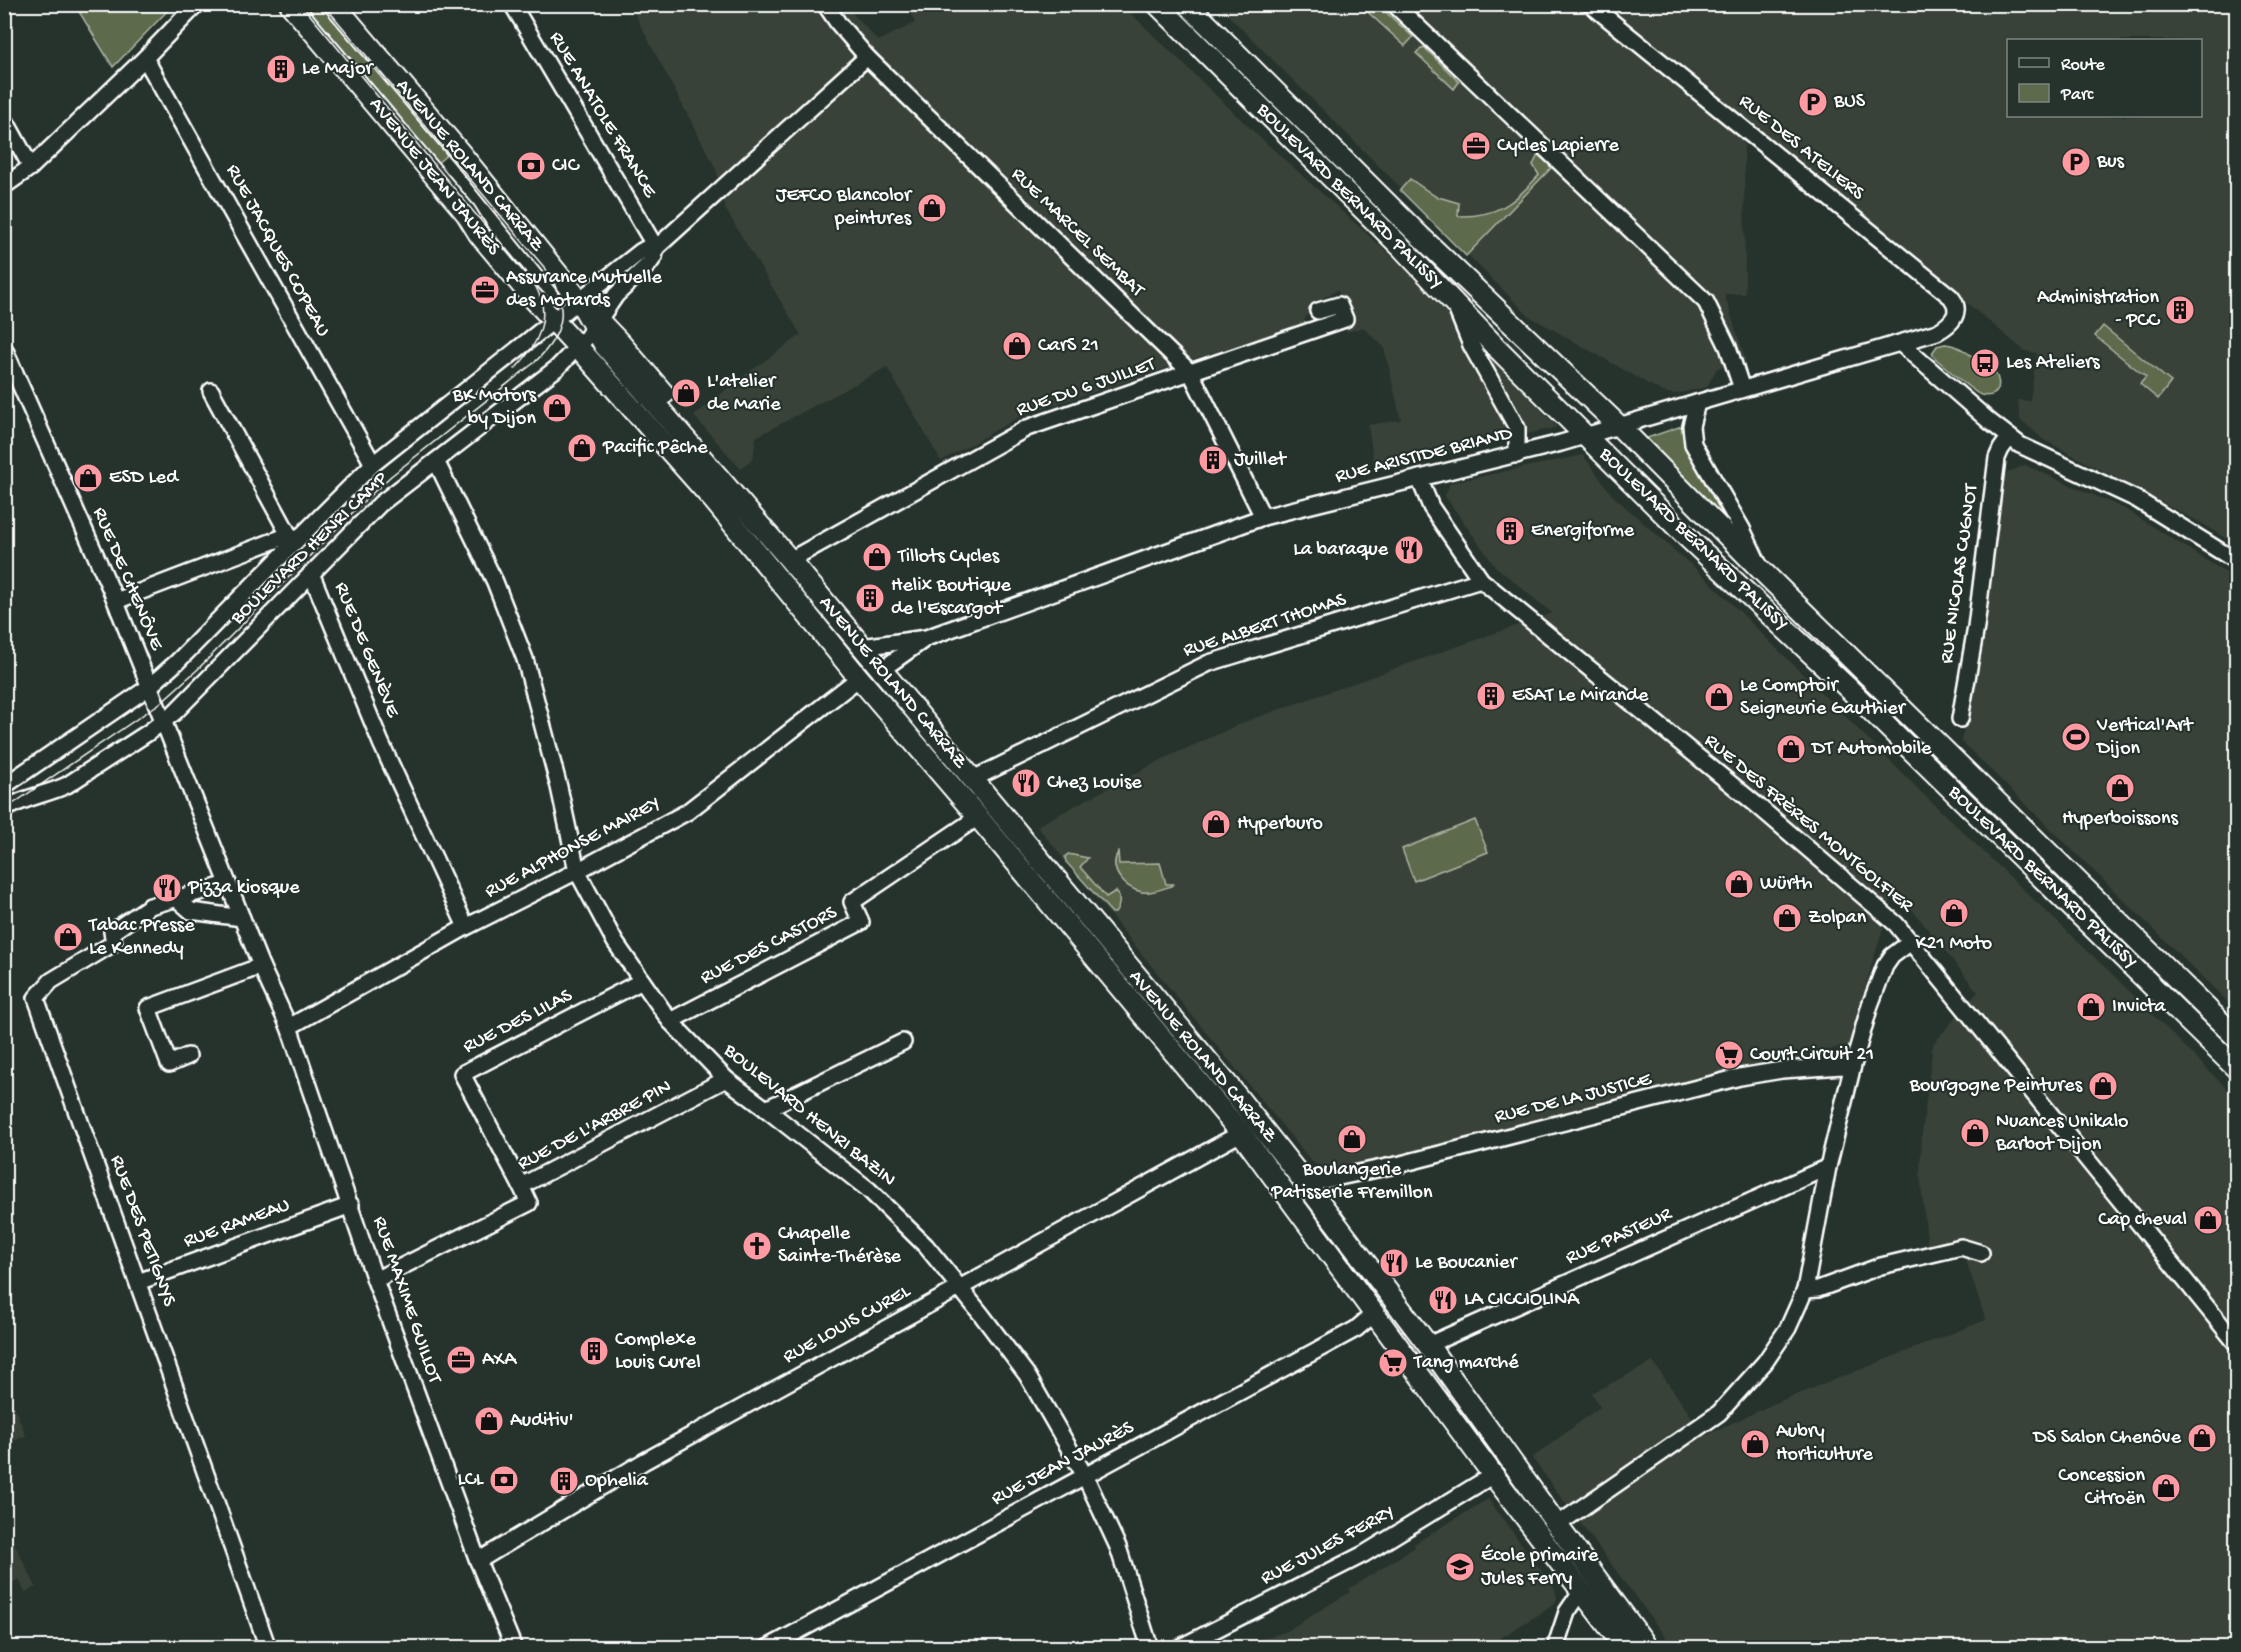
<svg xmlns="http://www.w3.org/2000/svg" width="2241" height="1652" font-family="'Gochi Hand',sans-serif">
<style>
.built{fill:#394238;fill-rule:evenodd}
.green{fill:#5d6b4c;stroke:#aeb5a6;stroke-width:1.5}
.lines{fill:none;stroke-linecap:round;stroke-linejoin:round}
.minor-casing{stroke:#fff;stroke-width:20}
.major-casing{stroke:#fff;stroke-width:24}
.minor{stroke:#26332d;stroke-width:15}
.major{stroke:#26332d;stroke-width:20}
.tram{stroke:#fff;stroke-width:1.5}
.labels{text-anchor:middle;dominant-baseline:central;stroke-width:4.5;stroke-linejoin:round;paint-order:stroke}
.poi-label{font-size:20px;fill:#fff;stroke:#26332d;text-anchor:start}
.street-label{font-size:20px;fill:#fff;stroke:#26332d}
</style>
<rect width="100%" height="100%" fill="#26332d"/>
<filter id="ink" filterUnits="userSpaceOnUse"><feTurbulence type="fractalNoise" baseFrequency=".0167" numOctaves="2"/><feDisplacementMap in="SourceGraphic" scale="12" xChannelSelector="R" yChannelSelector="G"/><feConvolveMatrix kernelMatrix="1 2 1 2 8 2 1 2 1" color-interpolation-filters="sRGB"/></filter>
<g filter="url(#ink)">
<!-- built -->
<g class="built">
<path d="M630,5H845L878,41L915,23L907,5H1122L1255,133L1418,280L1557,427L1375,470L1368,425L1401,420L1384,347L1363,327L1348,332L1338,290L1313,303L1303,323L1021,416L941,461L887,367L756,437L753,458L741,469L694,416L738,380L801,335L726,210L716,169Z"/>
<path d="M1218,5H2236V545L2205,525L2044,440L2020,419L2018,400L2030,401L2037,353L2025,351L1758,130L1744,145L1745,294H1724L1746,361L1717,368L1707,387L1675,394L1663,392L1529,316ZM2008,40H2200V116H2008Z"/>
<path d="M1583,455L1613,496L1709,581L1923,794L2114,976L2236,1098V1647H1673L1532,1458L1600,1407L1592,1393L1653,1362L1705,1436L1773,1404L1986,1320L1962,1249L1929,1258L1920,1173L1922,1134L1933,1044L1978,992L1910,907L1893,894L1848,1045L1336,1173L1313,1163L1037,826L1163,759L1247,721L1552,613L1495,566L1445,496L1450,483Z"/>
<path d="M2025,465L2125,509L2236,579V1010L1961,741L1976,676L2003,475Z"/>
<path d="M5,1384L26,1436L5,1444H4Z"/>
<path d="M1488,1499L1555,1589L1557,1598L1555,1604L1486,1647H1234L1285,1632L1350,1592L1349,1589L1415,1547L1414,1544Z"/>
<path d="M4,1523L36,1587L25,1592L19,1579L6,1586L5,1582Z"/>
</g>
<!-- green -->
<g class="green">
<path d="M75,5H173L113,67Z"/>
<path d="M297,5H327L450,152L433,167Z"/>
<path d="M1360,5H1378L1413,37L1405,46Z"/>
<path d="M1424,47L1459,82L1454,89L1416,53Z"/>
<path d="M1538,155L1553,166L1466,256L1400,190L1410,179L1435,196L1459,203L1458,216C1497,217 1514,203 1539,175L1533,165Z"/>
<path d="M2103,326L2171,382L2158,399L2140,384L2146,377L2095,336Z"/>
<path d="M1945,344C1966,346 1974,360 1989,371L1991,368C2003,379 2002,400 1981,395C1972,392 1945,366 1936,359L1932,353L1937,346Z"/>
<path d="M1682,426L1698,465L1725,519L1644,439Z"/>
<path d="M1475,820L1488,852L1414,881L1402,849Z"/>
<path d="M1118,852L1119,864L1160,863L1166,884H1173L1171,886C1162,889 1151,894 1142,892C1124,888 1108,870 1118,852Z"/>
<path d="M1068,854L1088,858L1080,867L1106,897L1116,891C1121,897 1120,907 1115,913H1112L1066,862L1065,857Z"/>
</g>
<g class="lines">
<!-- minor casing -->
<g class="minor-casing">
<g id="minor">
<path d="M512,4L656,248"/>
<path d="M825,4L838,23L867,57L1191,373L1263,517"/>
<path d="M1394,4L1706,302L1728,347L1742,389"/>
<path d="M145,58L373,464"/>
<path d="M4,118L31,167"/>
<path d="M4,186L31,167L145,58L197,4"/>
<path d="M1456,308L1471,345L1517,428V455"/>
<path d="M1900,343L1989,421L2020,445L2136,499L2236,561"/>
<path d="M4,348L111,590L261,966L289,1027L375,1280L478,1561L514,1648"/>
<path d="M211,391L289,535L296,541"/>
<path d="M1697,403L1691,426L1693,444L1742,529L1758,563"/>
<path d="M436,461L495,582L525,659L559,787L577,871L615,942L670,1021L726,1079L766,1109L869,1190L926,1246L981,1314L1027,1375L1085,1476L1118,1547L1150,1648"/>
<path d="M1419,478L1431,507L1481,580L1758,806L1896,924L2236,1343"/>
<path d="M790,560L1027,428L1345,319L1339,305L1318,311"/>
<path d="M311,573L381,743L466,927"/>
<path d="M116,601L289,535"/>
<path d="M862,647L926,638L1263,517L1561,443L1937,332C1952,324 1963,312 1951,297L1590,4"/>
<path d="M881,670L922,641"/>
<path d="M1960,719L1976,627L1997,458L2001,449L2009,438"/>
<path d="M973,779L1209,663L1481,580"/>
<path d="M4,786L149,687L177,662L296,541L373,464L640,252L647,248H656"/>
<path d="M4,810C23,797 46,795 67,785L149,732L175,712L380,504L557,368L587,337L616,295L649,264L654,257L656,248L867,57"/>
<path d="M228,884L150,906L112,932L114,943L51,981L36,998L268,1648"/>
<path d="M176,898L191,911L242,918"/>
<path d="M670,1021L861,922L852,902L978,817"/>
<path d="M289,1027L466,927L577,871L687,812L859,678"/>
<path d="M188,1056L169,1064L148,1008L261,966"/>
<path d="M766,1109L903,1042"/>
<path d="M1306,1184L1401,1164L1740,1077L1782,1070L1843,1066L1852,1069"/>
<path d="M521,1186L462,1074L642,981"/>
<path d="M375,1280L529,1203L521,1186L726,1079"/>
<path d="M138,1282L351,1205"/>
<path d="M1805,1290L1818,1289L1881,1266L1961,1247L1981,1253"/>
<path d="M1428,1345L1828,1167"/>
<path d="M1557,1525L1719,1413L1765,1362L1788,1328L1805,1290L1828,1167L1852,1069L1870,1005L1885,966L1892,956L1912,941"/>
<path d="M478,1561L643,1462L1241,1133"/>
<path d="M767,1648L1356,1329L1375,1313"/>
<path d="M1179,1648L1364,1554L1493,1475"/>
<path d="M1555,1648L1567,1612L1582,1590"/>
</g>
</g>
<!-- major casing -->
<g class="major-casing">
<g id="major">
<path d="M290,4L466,213L479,234L530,295L578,347L715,502L859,678L978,817L1241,1133L1493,1475L1625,1648"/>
<path d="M334,4L462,155L579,300L621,344L664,394"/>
<path d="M1157,4L1403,249L1495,346L1687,537L1847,687L2236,1068"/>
<path d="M1187,4L1418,234L1619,426L1764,573L2236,1037"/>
<path d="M579,300L605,346L790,560L1232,1090L1306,1184L1428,1345L1557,1525L1648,1648"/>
</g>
</g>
<!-- minor -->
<use href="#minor" class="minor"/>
<!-- major -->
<use href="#major" class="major"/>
<!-- tram -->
<g class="tram">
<path d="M301,4L536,287C552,318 538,345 515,369"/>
<path d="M4,810L160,703L197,670L362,503L391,476L535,362C565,333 569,309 549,273L323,4"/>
</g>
</g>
</g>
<!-- icons -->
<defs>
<g id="building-disc" transform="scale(1.5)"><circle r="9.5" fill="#ff9aa2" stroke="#26332d"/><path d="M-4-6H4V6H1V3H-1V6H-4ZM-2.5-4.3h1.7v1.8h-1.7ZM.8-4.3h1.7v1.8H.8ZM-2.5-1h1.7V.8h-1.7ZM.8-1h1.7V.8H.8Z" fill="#111"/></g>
<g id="parking-disc" transform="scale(1.5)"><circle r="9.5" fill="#ff9aa2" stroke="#26332d"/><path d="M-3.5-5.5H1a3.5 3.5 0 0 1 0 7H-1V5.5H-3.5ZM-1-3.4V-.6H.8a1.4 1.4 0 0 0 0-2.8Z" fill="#111"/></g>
<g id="office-disc" transform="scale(1.5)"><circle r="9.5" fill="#ff9aa2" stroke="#26332d"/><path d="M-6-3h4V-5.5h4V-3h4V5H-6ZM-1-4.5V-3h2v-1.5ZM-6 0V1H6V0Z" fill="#111"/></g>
<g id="bank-disc" transform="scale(1.5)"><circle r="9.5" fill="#ff9aa2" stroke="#26332d"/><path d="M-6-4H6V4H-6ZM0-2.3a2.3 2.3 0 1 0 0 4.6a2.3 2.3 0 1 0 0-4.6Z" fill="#111"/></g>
<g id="shop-disc" transform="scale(1.5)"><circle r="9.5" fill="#ff9aa2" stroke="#26332d"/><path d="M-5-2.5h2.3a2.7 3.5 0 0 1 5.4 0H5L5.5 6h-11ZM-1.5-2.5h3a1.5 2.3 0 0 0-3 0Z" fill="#111"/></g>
<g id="bus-disc" transform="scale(1.5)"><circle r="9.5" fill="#ff9aa2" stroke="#26332d"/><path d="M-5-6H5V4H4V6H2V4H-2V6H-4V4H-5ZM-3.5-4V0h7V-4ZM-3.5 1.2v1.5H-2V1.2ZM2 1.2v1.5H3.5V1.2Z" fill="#111"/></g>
<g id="restaurant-disc" transform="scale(1.5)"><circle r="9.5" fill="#ff9aa2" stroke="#26332d"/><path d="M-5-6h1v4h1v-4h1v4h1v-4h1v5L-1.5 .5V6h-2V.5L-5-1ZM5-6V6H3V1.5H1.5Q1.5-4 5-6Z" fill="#111"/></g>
<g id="stadium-disc" transform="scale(1.5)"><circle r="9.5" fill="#ff9aa2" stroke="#26332d"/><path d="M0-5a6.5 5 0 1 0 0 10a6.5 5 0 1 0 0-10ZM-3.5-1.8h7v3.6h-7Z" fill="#111"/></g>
<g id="supermarket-disc" transform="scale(1.5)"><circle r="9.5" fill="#ff9aa2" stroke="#26332d"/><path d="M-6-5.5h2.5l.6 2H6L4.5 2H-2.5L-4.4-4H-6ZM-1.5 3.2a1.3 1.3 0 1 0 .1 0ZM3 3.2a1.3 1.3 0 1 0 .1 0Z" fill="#111"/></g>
<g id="church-disc" transform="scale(1.5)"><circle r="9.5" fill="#ff9aa2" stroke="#26332d"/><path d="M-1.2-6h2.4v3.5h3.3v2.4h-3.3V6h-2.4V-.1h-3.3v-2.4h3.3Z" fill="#111"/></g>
<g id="school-disc" transform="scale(1.5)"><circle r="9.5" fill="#ff9aa2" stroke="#26332d"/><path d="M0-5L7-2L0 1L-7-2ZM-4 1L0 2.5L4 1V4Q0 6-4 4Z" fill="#111"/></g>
</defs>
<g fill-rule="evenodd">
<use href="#building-disc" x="281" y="69"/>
<use href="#parking-disc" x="1813" y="102"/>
<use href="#office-disc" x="1476" y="146"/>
<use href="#parking-disc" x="2076" y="162"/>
<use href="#bank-disc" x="531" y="166"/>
<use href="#shop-disc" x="932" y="208"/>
<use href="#office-disc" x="485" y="290"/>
<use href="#building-disc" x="2180" y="310"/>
<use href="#shop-disc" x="1017" y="346"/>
<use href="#bus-disc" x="1985" y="363"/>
<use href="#shop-disc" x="686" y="393"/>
<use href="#shop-disc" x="557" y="408"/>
<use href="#shop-disc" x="582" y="448"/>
<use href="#building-disc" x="1213" y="460"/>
<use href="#shop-disc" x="88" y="478"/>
<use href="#building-disc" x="1510" y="531"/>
<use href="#restaurant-disc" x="1409" y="550"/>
<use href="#shop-disc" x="877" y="557"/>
<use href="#building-disc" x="870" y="598"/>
<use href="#building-disc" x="1491" y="696"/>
<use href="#shop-disc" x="1719" y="697"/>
<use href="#stadium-disc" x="2076" y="737"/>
<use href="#shop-disc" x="1791" y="749"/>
<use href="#restaurant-disc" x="1026" y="783"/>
<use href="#shop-disc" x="2120" y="788"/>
<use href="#shop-disc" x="1216" y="824"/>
<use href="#shop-disc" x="1739" y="884"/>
<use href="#restaurant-disc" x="167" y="888"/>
<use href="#shop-disc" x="1954" y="913"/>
<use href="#shop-disc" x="1787" y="918"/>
<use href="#shop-disc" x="68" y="937"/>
<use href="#shop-disc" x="2091" y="1007"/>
<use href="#supermarket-disc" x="1729" y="1055"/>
<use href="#shop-disc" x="2103" y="1086"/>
<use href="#shop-disc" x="1975" y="1133"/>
<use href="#shop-disc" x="1352" y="1139"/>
<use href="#shop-disc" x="2208" y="1220"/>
<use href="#church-disc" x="757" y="1246"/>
<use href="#restaurant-disc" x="1394" y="1263"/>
<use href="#restaurant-disc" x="1443" y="1300"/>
<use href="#building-disc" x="594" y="1351"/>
<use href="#office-disc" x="461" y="1360"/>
<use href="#supermarket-disc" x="1393" y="1363"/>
<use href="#shop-disc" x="489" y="1421"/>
<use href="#shop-disc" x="2202" y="1438"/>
<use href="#shop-disc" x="1755" y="1444"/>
<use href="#bank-disc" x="504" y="1480"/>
<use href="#building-disc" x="564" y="1481"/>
<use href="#shop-disc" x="2166" y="1488"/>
<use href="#school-disc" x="1460" y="1567"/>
</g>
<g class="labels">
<!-- poi labels -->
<g class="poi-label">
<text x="302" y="69">Le Major</text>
<text x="1834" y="102">BUS</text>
<text x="1497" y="146">Cycles Lapierre</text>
<text x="2097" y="162">Bus</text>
<text x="552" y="166">CIC</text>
<text x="911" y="196" text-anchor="end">JEFCO Blancolor<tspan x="911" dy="23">peintures</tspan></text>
<text x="506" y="278">Assurance Mutuelle<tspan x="506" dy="23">des Motards</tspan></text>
<text x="2159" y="298" text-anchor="end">Administration<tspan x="2159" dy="23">- PCC</tspan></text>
<text x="1038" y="346">CarS 21</text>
<text x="2006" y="363">Les Ateliers</text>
<text x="707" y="382">L'atelier<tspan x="707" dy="23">de Marie</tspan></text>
<text x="536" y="396" text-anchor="end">BK Motors<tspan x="536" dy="23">by Dijon</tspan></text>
<text x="603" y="448">Pacific Pêche</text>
<text x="1234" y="460">Juillet</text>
<text x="109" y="478">ESD Led</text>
<text x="1531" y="531">Energiforme</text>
<text x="1388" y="550" text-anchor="end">La baraque</text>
<text x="898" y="557">Tillots Cycles</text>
<text x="891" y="586">Helix Boutique<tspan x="891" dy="23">de l'Escargot</tspan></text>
<text x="1740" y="686">Le Comptoir<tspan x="1740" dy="23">Seigneurie Gauthier</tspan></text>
<text x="1512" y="696">ESAT Le Mirande</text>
<text x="2097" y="726">Vertical'Art<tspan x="2097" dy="23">Dijon</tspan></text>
<text x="1812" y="749">DT Automobile</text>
<text x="1047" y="783">Chez Louise</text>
<text x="2120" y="819" text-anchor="middle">Hyperboissons</text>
<text x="1237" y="824">Hyperburo</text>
<text x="1760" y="884">Würth</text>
<text x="188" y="888">Pizza kiosque</text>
<text x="1808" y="918">Zolpan</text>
<text x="89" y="926">Tabac Presse<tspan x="89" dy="23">Le Kennedy</tspan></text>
<text x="1954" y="944" text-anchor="middle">K21 Moto</text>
<text x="2112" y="1007">Invicta</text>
<text x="1750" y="1055">Court Circuit 21</text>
<text x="2082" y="1086" text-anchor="end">Bourgogne Peintures</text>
<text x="1996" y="1122">Nuances Unikalo<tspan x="1996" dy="23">Barbot Dijon</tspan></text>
<text x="1352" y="1170" text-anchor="middle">Boulangerie<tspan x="1352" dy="23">Patisserie Fremillon</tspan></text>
<text x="2187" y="1220" text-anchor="end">Cap cheval</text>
<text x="778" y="1234">Chapelle<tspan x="778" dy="23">Sainte-Thérèse</tspan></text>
<text x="1415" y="1263">Le Boucanier</text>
<text x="1464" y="1300">LA CICCIOLINA</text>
<text x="615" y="1340">Complexe<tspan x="615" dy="23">Louis Curel</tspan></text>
<text x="482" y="1360">AXA</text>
<text x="1414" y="1363">Tang marché</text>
<text x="510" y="1421">Auditiv'</text>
<text x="1776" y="1432">Aubry<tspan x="1776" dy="23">Horticulture</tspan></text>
<text x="2181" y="1438" text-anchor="end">DS Salon Chenôve</text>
<text x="2145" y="1476" text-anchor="end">Concession<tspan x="2145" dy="23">Citroën</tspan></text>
<text x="483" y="1480" text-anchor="end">LCL</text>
<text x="585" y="1481">Ophelia</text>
<text x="1481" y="1556">École primaire<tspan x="1481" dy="23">Jules Ferry</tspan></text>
</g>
<!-- street labels -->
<g class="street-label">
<text transform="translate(602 115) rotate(59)">RUE ANATOLE FRANCE</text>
<text transform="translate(1801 148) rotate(39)">RUE DES ATELIERS</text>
<text transform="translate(469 166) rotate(50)">AVENUE ROLAND CARRAZ</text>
<text transform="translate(434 177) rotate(51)">AVENUE JEAN JAURÈS</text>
<text transform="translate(1349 197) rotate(45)">BOULEVARD BERNARD PALISSY</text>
<text transform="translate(1077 233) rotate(44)">RUE MARCEL SEMBAT</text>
<text transform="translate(277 251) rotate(61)">RUE JACQUES COPEAU</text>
<text transform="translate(1086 388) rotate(-19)">RUE DU 6 JUILLET</text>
<text transform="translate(1424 456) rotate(-14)">RUE ARISTIDE BRIAND</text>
<text transform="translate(1693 540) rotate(44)">BOULEVARD BERNARD PALISSY</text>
<text transform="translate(310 549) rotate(-44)">BOULEVARD HENRI CAMP</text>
<text transform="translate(1960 574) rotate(-82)">RUE NICOLAS CUGNOT</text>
<text transform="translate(127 579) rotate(67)">RUE DE CHENÔVE</text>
<text transform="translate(1265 626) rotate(-18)">RUE ALBERT THOMAS</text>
<text transform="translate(366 650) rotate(68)">RUE DE GENÈVE</text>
<text transform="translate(892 683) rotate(50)">AVENUE ROLAND CARRAZ</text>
<text transform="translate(1808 824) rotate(40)">RUE DES FRÈRES MONTGOLFIER</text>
<text transform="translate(573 848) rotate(-28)">RUE ALPHONSE MAIREY</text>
<text transform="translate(2042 878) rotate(44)">BOULEVARD BERNARD PALISSY</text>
<text transform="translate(769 946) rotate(-27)">RUE DES CASTORS</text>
<text transform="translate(518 1022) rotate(-27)">RUE DES LILAS</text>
<text transform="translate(1202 1057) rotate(50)">AVENUE ROLAND CARRAZ</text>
<text transform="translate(1573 1099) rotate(-14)">RUE DE LA JUSTICE</text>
<text transform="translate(809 1116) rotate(39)">BOULEVARD HENRI BAZIN</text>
<text transform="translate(595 1126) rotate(-28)">RUE DE L'ARBRE PIN</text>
<text transform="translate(237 1224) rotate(-20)">RUE RAMEAU</text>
<text transform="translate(142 1231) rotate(70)">RUE DES PETIGNYS</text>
<text transform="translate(1619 1237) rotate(-24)">RUE PASTEUR</text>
<text transform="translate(406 1300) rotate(71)">RUE MAXIME GUILLOT</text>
<text transform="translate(847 1325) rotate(-29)">RUE LOUIS CUREL</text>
<text transform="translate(1063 1464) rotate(-28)">RUE JEAN JAURÈS</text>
<text transform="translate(1328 1546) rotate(-28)">RUE JULES FERRY</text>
</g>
</g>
<!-- margin -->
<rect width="2241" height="1652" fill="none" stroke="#26332d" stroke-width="24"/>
<rect x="12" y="12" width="2217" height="1628" fill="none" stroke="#fff" stroke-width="2" filter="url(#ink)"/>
<!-- legend -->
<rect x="2007" y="39" width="195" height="78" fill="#26332d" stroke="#7d8581" stroke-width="1.5"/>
<rect x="2019" y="58" width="30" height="9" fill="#26332d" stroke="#7d8581" stroke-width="1.5"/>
<text x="2061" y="69" font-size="18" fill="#ffffff">Route</text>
<rect x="2019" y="84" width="30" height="18" fill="#5d6b4c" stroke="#7d8581" stroke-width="1.5"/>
<text x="2061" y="99" font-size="18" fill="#ffffff">Parc</text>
</svg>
